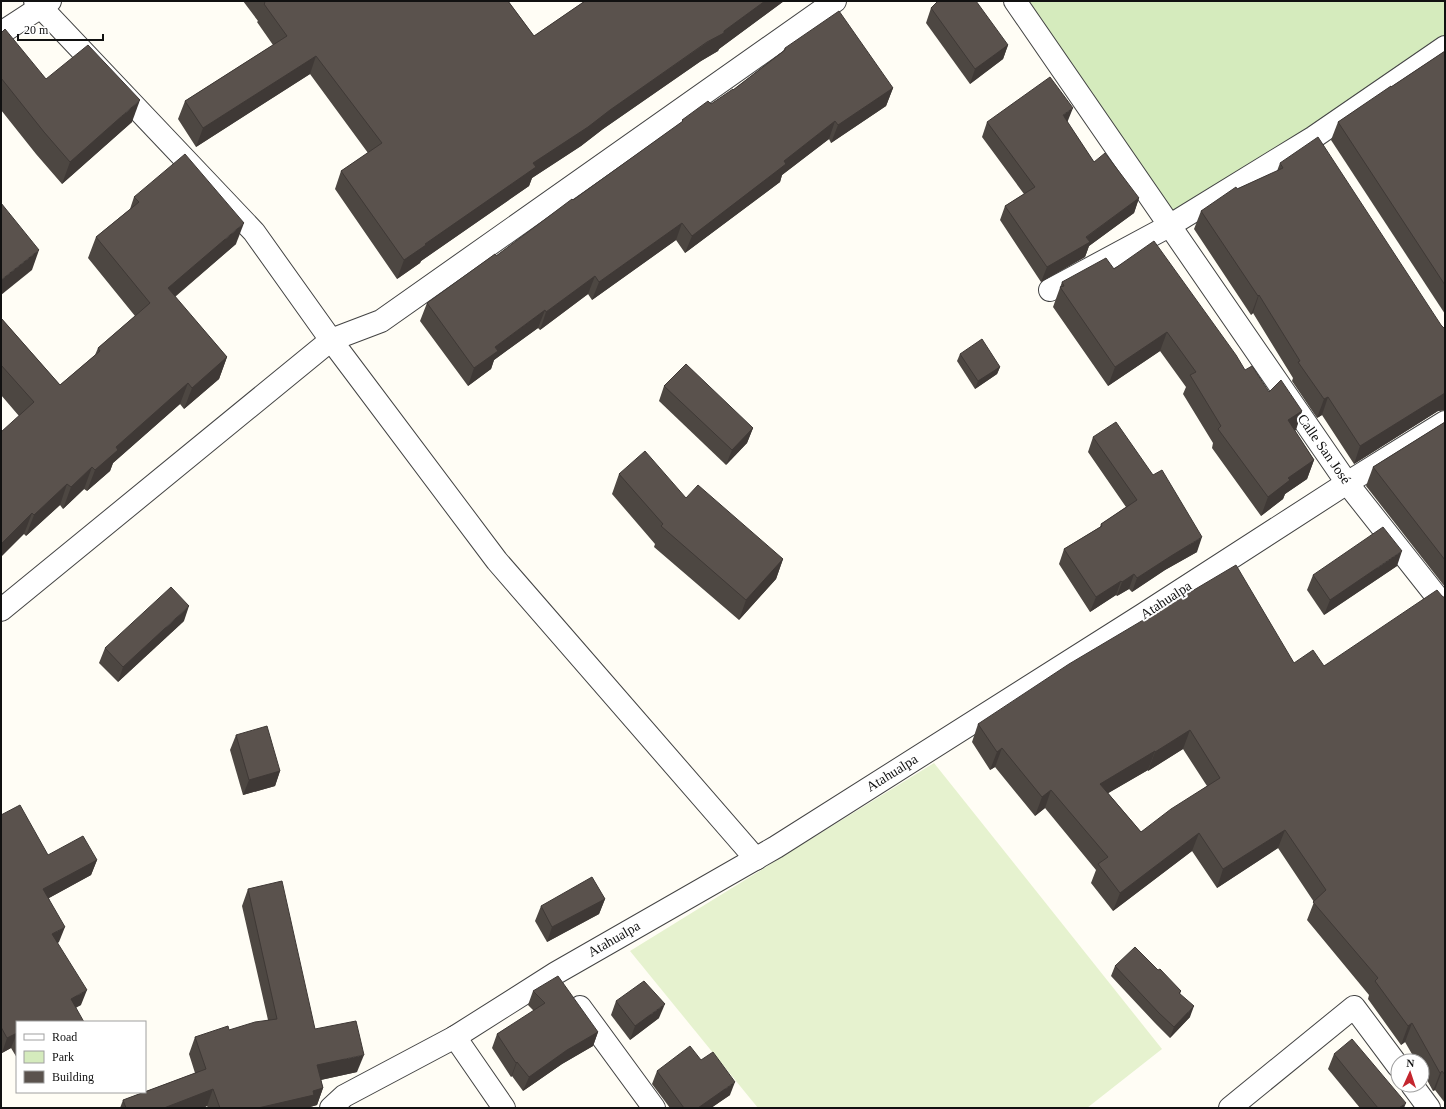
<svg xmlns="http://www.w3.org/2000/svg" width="1446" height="1109" font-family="'Times New Roman',serif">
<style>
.green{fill:#d5ebbd}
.pitch{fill:#e6f2cf}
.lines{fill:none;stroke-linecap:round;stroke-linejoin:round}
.minor-casing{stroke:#444;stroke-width:24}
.minor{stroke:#fff;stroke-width:22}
.wall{fill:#4d4742;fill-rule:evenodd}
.shaded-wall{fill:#3f3936}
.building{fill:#5a524d;stroke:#3f3936;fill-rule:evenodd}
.labels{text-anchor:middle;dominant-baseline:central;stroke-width:4;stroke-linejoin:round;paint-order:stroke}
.street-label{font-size:14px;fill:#111;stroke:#fff}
</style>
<rect width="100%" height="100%" fill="#fffdf5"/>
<!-- green -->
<path class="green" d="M1015,1H1445V47L1169,226Z"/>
<!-- pitch -->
<path class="pitch" d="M934,763L1162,1049L1087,1108H758L630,951Z"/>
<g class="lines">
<!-- minor casing -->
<g class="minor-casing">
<g id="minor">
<path d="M35,1L254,232L331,340L497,561L756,859"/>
<path d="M1015,1L1347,483L1445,607"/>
<path d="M1,33L50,1"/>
<path d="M1050,290L1169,226L1314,137L1445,47"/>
<path d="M1,610L331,340L381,321L835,1"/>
<path d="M580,1007L654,1108"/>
<path d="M455,1037L504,1108"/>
<path d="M1412,1085L1429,1108"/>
<path d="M331,1108L344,1096L455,1037L556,973L776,847L1144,614L1347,483L1445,422"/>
<path d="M1230,1108L1354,1007L1398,1066"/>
</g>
</g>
<!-- minor -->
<use href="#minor" class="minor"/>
</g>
<!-- wall -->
<g class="wall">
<path d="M243,1H508L534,36L585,1H784L719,49L718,51L701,61L603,129L581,146L532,178L529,186L421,261L420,263L397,279L335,189L341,171L368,153L310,74L196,147L178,119L185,101L273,45L257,22L258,21Z"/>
<path d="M931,8L1008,45L1003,59L970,84L926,23Z"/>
<path d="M1,33L46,79L132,122L62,184L36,154L1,110Z"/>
<path d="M785,48L893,88L886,106L831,143L829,139L782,175L780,182L685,253L676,240L592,300L588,294L540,330L538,328L494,360L491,369L468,386L420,321L427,303L496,256L573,200L682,122V120L711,104L733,90L783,51Z"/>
<path d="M1445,51V314L1331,140L1338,122Z"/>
<path d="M987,122H1067L1094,162L1139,198L1134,213L1089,246L1085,257L1041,282L1000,220L1005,206L1024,194L982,137Z"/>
<path d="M1280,163L1445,329V410L1438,411L1354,464L1322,415L1317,418L1292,381L1293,378L1253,313L1251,315L1194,229L1201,211L1237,189L1277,171Z"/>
<path d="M134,197L236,244L175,297L227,357L219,379L184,409L180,404L113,463L110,471L87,491L84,489L63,509L60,505L26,536L24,534L19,416L1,395V318L60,385L95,355L98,348L135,316L88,258L96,237L130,209Z"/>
<path d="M1114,269L1245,370L1269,392L1302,411L1295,431L1314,460L1307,479L1285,494L1283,499L1261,516L1212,448L1213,443L1183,394L1186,387L1160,351L1108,386L1053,307L1062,282Z"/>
<path d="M960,354L1000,367L997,374L975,389L957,361Z"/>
<path d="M664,386L753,428L747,443L726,465L659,401Z"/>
<path d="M1445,422V587L1366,486L1373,467Z"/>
<path d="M1093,437L1197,552L1165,570L1132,592L1129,589L1117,596L1116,595L1090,612L1059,564L1064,549L1100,527L1101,524L1126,507L1088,452Z"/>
<path d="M619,474L686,498L783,559L776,579L739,620L654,547L655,544L612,494Z"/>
<path d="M1397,566L1324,615L1307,590L1313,575Z"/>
<path d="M1442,596L1445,598V1103L1435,1090L1433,1091L1422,1071V1061H1416L1405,1042L1401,1045L1368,999L1369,995L1307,920L1314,902L1278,848L1217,888L1192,851L1113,911L1091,883L1096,870L1045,808L1035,816L995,767L990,770L972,742L978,724L1294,663L1324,666ZM1183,749L1207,786L1141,832L1108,793L1148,770V771Z"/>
<path d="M184,621L118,682L99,663L105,648Z"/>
<path d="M236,735L280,771L275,786L243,795L230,750Z"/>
<path d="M1,815L48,855L97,860L91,875L49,898L59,942L57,943L81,1005L17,1022V1058L11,1048L2,1053L1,1052Z"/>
<path d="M248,889L315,1029L357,1072L321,1080L323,1088L317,1105L310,1107V1108H208L207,1106L203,1108H120L123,1100L195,1073L189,1054L195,1037L229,1030L268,1020L242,906Z"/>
<path d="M605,899L599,914L547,942L535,921L541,906Z"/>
<path d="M1115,966L1181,991L1180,994L1190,1017L1170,1038L1155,1023L1111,976Z"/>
<path d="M533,991L598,1032L593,1046L562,1064L523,1091L512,1076L511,1077L492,1048L497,1034L534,1011L528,1005Z"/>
<path d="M616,1001L659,1018L630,1040L611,1015Z"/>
<path d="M1334,1054L1404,1108H1360L1328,1069Z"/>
<path d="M701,1060L730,1095L711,1108H670L652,1084L657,1071Z"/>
</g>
<!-- shaded-wall -->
<g class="shaded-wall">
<path d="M765,1H784L719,49L718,51L701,61L603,129L581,146L532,178L529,186L421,261L420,263L397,279L404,260L425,244L533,163L724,31Z"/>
<path d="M1008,45L1003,59L970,84L975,69Z"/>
<path d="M316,56L310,74L196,147L203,128Z"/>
<path d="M893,88L886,106L831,143L838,125Z"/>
<path d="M140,100L132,122L62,184L70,162Z"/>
<path d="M1073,108L1067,123L1063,115Z"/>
<path d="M835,121L829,139L782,175L780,182L685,253L692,236L784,161Z"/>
<path d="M1139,198L1134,213L1089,246L1085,257L1041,282L1047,267Z"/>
<path d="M244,223L236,244L160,309L168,288Z"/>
<path d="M682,223L676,240L592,300L599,282Z"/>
<path d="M39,250L32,270L1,295V280Z"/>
<path d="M595,276L588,294L540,330L546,312Z"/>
<path d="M1259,295L1253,313L1251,315L1258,296Z"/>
<path d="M545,310L538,328L494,360L491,369L468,386L474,368L495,347Z"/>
<path d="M1167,332L1160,351L1108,386L1115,367Z"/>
<path d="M227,357L219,379L184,409L192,388Z"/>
<path d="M1000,367L997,374L975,389L978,381Z"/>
<path d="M188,383L180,404L113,463L110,471L87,491L95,470L116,447Z"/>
<path d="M1445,393V410L1438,411L1354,464L1360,446Z"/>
<path d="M1328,397L1322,415L1317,418L1324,399Z"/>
<path d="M1302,411L1296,430L1281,439L1288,420Z"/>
<path d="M753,428L747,443L726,465L732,450Z"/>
<path d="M1314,460L1307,479L1285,494L1283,499L1261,516L1268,497L1288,478Z"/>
<path d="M92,467L84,489L63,509L71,487Z"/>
<path d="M67,484L60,505L26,536L34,515Z"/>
<path d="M32,513L24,534L1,557V544Z"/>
<path d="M1202,537L1197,552L1165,570L1132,592L1137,578L1171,556Z"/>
<path d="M1402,551L1397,566L1324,615L1330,600Z"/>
<path d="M783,559L776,579L739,620L746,600Z"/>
<path d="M1134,574L1129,589L1117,596L1122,582Z"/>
<path d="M1121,581L1116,595L1090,612L1096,597Z"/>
<path d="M189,606L184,621L118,682L123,667Z"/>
<path d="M1190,730L1183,749L1148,771L1155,752Z"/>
<path d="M1002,748L995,767L990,770L997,752Z"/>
<path d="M1155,751L1148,770L1093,802L1100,784Z"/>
<path d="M280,771L275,786L243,795L249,780Z"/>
<path d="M1051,790L1045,808L1035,816L1042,797Z"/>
<path d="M1285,830L1278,848L1217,888L1223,869Z"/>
<path d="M1199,833L1192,851L1113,911L1120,893Z"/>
<path d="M97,860L91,875L38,904L43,889Z"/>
<path d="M605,899L599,914L547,942L552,927Z"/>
<path d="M65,927L59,942L46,949L52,934Z"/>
<path d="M87,990L81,1005L65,1014L71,999Z"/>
<path d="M665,1004L659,1018L630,1040L635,1026Z"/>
<path d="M1194,1006L1190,1017L1170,1038L1174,1027Z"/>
<path d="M1412,1023L1405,1042L1401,1045L1408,1026Z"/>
<path d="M598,1032L593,1046L562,1064L523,1091L529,1077L567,1050Z"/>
<path d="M17,1033L11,1048L2,1053L7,1038Z"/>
<path d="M364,1055L357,1072L311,1082L317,1065Z"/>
<path d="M517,1062L512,1076L511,1077L516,1063Z"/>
<path d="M1442,1071L1435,1090L1433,1091L1440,1073Z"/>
<path d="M735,1082L730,1095L711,1108H698Z"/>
<path d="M323,1088L317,1105L310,1107V1108H258Z"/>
<path d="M213,1089L207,1106L203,1108H164Z"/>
<path d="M1406,1103L1404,1108H1399Z"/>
</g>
<!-- building -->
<g class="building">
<path d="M264,1H508L534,36L585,1H765L724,31V33L707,42L610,110L588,127L533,163L536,167L425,244L426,245L404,260L341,171L382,143L316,56L203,128L185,101L287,36L264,4L265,3Z"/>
<path d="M938,1H976L1008,45L975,69L931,8Z"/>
<path d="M839,11L893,88L838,125L835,121L784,161L786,164L692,236L682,223L599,282L595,276L546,312L545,310L495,347L498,351L474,368L427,303L495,254L496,256L572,199L573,200L683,121L682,120L708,101L711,104L733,89V90L785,50V48Z"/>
<path d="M5,29L46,79L88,45L140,100L70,162L44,132L1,78V33Z"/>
<path d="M1445,51V285L1338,122L1391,86V87Z"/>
<path d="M1050,77L1073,108L1063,115L1094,162L1105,153L1139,198L1086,237L1090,242L1047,267L1005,206L1035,187L987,122Z"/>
<path d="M1318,137L1441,325L1445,329V393L1360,446L1328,397L1324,399L1298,362L1300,361L1259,295L1258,296L1201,211L1236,187L1237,189L1283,168L1280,163Z"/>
<path d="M185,154L244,223L168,288L227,357L192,388L188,383L116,447L118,450L95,470L92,467L71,487L67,484L34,515L32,513L1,544V432L34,402L1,365V318L60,385L100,351L98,348L150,303L96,237L139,202L134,197Z"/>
<path d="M1,203L39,250L1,280Z"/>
<path d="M1154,241L1236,355L1245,370L1252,366L1269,392L1281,380L1302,411L1288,420L1314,460L1288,478L1290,480L1268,497L1218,429L1221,426L1190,375L1196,372L1167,332L1115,367L1060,287L1064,286L1062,282L1106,258L1114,269Z"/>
<path d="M982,339L1000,367L978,381L960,354Z"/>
<path d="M686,364L753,428L732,450L664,386Z"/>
<path d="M1116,422L1153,475L1162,470L1202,537L1171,556L1137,578L1134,574L1122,582L1121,581L1096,597L1064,549L1102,526L1101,524L1137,500L1093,437Z"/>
<path d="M1445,422V560L1373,467Z"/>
<path d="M645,451L686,498L698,485L783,559L746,600L661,526L663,524L619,474Z"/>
<path d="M1383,527L1402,551L1330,600L1313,575Z"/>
<path d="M1236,565L1294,663L1313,650L1324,666L1437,590L1442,596L1445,598V1075L1442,1071L1440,1073L1412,1023L1408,1026L1375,981L1378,978L1313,902L1326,890L1285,830L1223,869L1199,833L1120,893L1098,864L1108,857L1051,790L1042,797L1002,748L997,752L978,724L1069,664ZM1190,730L1220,778L1171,809L1141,832L1100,784L1155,751V752Z"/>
<path d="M171,587L189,606L123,667L105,648Z"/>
<path d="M267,726L280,771L249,780L236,735Z"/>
<path d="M20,805L48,855L83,836L97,860L43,889L65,927L52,934L87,990L71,999L84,1022H17V1033L7,1038L1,1027V815Z"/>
<path d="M592,877L605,899L552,927L541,906Z"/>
<path d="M282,881L315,1029L356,1021L364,1055L317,1065L323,1088L313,1091L314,1095L258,1108H220L213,1089L164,1108H126L123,1100L206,1069L195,1037L228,1026L229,1030L255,1022L277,1019L248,889Z"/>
<path d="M1135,947L1158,970L1160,969L1181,991L1179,993L1194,1006L1174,1027L1159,1013L1115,966Z"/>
<path d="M558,976L598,1032L567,1050L529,1077L517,1062L516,1063L497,1034L545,1003L533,991Z"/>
<path d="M644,981L665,1004L635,1026L616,1001Z"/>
<path d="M1352,1039L1406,1103L1399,1108H1378L1334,1054Z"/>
<path d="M690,1046L701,1060L713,1052L735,1082L698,1108H684L657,1071Z"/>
</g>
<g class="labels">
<!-- street labels -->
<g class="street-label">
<text transform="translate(1324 449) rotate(55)">Calle San José</text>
<text transform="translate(1166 600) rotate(-33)">Atahualpa</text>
<text transform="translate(892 773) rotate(-32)">Atahualpa</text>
<text transform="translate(614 939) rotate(-30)">Atahualpa</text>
</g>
</g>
<!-- border -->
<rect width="1446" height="1109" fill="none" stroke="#111111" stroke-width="4"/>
<!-- legend -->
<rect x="16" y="1021" width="130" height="72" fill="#ffffff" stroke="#a0a0a0"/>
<rect x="24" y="1034" width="20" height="6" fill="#ffffff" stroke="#a0a0a0"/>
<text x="52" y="1041" font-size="12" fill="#111111">Road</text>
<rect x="24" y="1051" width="20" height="12" fill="#d5ebbd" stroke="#a0a0a0"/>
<text x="52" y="1061" font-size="12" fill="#111111">Park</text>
<rect x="24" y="1071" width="20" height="12" fill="#5a524d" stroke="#a0a0a0"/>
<text x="52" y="1081" font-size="12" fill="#111111">Building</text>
<!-- north arrow -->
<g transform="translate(1410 1073) rotate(3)"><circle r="19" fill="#ffffff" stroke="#a0a0a0"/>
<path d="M0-3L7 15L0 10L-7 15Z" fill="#c4262e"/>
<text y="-6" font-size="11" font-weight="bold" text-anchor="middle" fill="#111111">N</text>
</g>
<!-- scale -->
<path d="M18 34v6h85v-6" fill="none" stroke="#111111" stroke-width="2"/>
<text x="24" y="34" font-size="12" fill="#111111" stroke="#ffffff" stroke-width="3" paint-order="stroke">20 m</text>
</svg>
